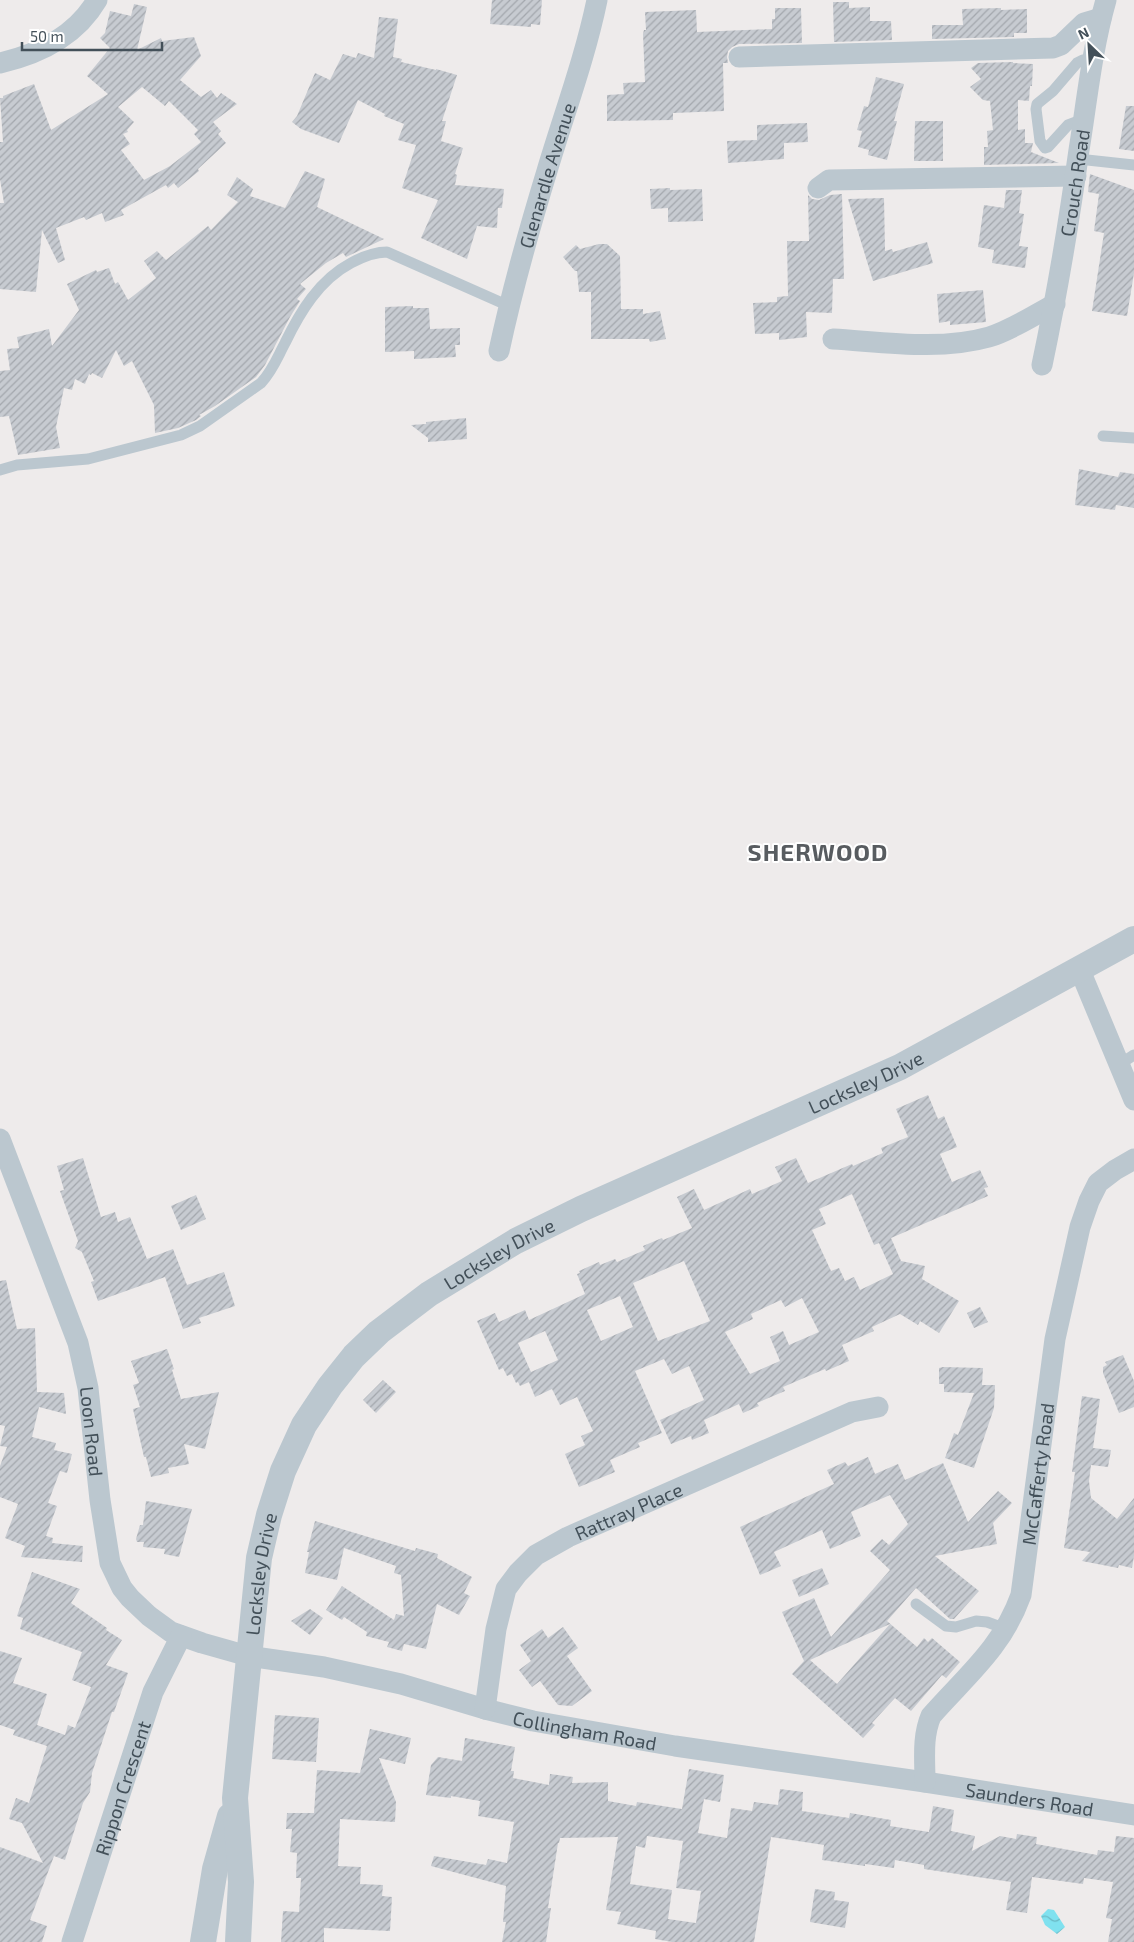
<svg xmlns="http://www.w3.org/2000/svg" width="1134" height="1942" font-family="'Exo 2',sans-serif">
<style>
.water{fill:url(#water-waves)}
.building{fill:url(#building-hatch);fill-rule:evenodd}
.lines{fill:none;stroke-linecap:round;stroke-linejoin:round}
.service{stroke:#bbc7cf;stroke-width:11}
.minor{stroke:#bbc7cf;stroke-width:21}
.tertiary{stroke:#bbc7cf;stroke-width:26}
.labels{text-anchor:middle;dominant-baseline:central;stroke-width:4;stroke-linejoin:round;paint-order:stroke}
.street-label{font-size:19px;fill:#435059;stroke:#fff}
.district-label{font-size:24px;font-weight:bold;letter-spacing:1px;fill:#585c60;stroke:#fff}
</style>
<defs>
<pattern id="water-waves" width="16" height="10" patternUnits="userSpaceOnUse" patternTransform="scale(1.25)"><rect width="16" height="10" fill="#80e1ef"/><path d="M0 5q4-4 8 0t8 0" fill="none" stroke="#6ab9c5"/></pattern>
<pattern id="building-hatch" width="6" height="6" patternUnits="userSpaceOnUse" patternTransform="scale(1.25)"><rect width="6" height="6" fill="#c7cbd1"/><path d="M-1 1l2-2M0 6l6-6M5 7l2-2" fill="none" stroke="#a3a7ad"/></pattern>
</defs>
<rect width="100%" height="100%" fill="#eeebeb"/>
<!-- water -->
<path class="water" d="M1048,1909L1054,1910L1065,1927L1057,1934L1045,1925L1041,1916Z"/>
<!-- building -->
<g class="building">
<path d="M492,0H542L540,25L531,24V27L490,24Z"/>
<path d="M833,2H849V8L870,7V21H891L892,40L834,42Z"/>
<path d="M134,4L147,7L137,50L161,38L162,41L194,37L201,56L180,80L201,97L211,90L217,98L221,93L237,104L213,122L221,131L218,134L226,143L198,169L199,171L178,188L174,183L168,188L166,185L121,210L124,215L105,222L102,213L86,220L84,217L56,228L65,260L58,263L42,230L36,292L0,289V203H4L0,179V142H3L0,98H3V96L34,84L51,130L108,94L87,76L110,48L100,38L105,33L110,11L131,16ZM142,87L165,106L169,101L198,130L194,134L201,142L170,166L144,180L121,150L130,144L123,134L128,132L127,130L134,122L118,107Z"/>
<path d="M775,8H801L802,43L739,44L732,47L728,51L727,57L728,63H723L724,111L673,113V120L607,121V95L624,94L623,83L645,82L643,34L644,30H646L645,12L696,10L697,32L772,29V19H775Z"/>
<path d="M1001,8V10L1027,9V33H1014V37L932,39V25H963L962,9Z"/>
<path d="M379,17L398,19L393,57L402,59L401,62L436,70V69L457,75L442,121H446L441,141L463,148L455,174L457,175L455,185L504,189L502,208H498L497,228L477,226L467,259L421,238L438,200L402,188L416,145L398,140L404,124L384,116L385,114L358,100L339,143L301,129L292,122L297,116L315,73L330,80L343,54L356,58L358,53L374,58Z"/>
<path d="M1013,62V63L1033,64L1032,86H1030L1029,101L1018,100V130L1025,129V143H1033L1031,152L1059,163L984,165V147H988L987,131L993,130L990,101L983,100L970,87L981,79L971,68L978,63Z"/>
<path d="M876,77L904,84L894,121H897L887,160L868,155L869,150L858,147L862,131L857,130L864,106L868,107Z"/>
<path d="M1126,106H1134V151L1119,149Z"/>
<path d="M915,121H943V161H914Z"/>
<path d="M807,123L808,142L784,143V159L728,163L727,141L757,140V125Z"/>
<path d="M305,171L325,179L317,207L384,239L346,257L343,253L326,263L300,284L306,289L297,299L300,301L290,317L265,365L256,377L215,406L199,415L201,416L196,420L178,428L155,433L154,405L132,361L124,366L116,350L102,378L92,373L91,375L89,374L85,384L75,379L72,390L64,388L56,427L60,448L18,455L9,416L0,417V371L10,370L7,349L19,348L17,337L49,329L52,346L79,310L67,284L96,270L97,272L109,268L115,284L118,282L128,300L156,278L144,261L157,251L166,260L208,226L211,230L238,202L227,195L237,177L253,189L250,196L285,208Z"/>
<path d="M1090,174L1134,190V273L1127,316L1092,311L1104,233L1094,231L1099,194L1088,192Z"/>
<path d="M670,188V190L702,189L703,221L668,222V208L651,209L650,189Z"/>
<path d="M1006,190H1022L1019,213L1024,214L1019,246L1028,247L1025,268L992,263L994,250L978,247L984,205L1004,208Z"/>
<path d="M842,194L844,279H833L832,313L806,312L807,337L779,340V333L755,334L753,303L777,302V297L788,296L787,241H809L808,195L812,199L819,200L830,195Z"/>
<path d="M884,198L885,251L892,249L893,252L927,242L933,263L873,281L848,199Z"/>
<path d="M599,244H607L620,256L621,309H643V314L660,311L666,339L650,342L649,339H591V292H579L577,271H575L563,257L576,245L580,249Z"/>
<path d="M983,290L986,322L950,325V321L939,323L937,294Z"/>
<path d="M413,306V308H429L430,329L460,328V345H455L456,357L414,359V351L385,352V307Z"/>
<path d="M466,418L467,439L428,442V438L411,425L426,424V422Z"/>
<path d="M1079,469L1118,477L1120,472L1134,474V508L1116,505L1115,510L1075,505Z"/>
<path d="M928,1095L938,1119L944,1116L957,1147L940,1154L952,1182L980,1170L988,1187L984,1188L988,1196L891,1238L901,1261L925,1266L922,1279L959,1301L939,1333L920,1321L918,1325L900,1314L872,1327L874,1331L842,1345L849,1361L826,1371L825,1369L783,1387L785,1391L757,1403L759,1406L743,1413L739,1404L704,1420L709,1433L692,1440L691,1436L671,1444L660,1420L704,1400L689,1366L672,1374L664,1359L635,1371L662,1433L638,1443L640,1447L610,1460L615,1472L579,1487L565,1454L585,1445L581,1436L593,1431L577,1397L560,1405L552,1389L535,1397L529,1382L520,1386L518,1382L516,1383L512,1374L507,1376L503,1368L499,1370L477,1321L495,1313L499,1322L525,1310L529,1320L585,1294L577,1274L580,1273L579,1271L599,1262L600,1265L615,1259L617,1262L645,1250L643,1246L662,1238L663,1240L692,1228L677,1197L694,1189L704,1210L750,1189L752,1194L782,1181L775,1167L796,1158L808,1183L852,1164L853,1166L883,1153L881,1148L908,1137L896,1109ZM852,1194L874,1245L879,1243L893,1274L860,1290L854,1277L845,1281L839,1268L831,1271L812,1230L826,1224L819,1209ZM684,1261L710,1321L658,1341L633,1283ZM620,1296L633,1327L601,1341L587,1310ZM802,1298L819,1332L789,1345L783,1331L770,1337L780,1361L750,1374L725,1332L753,1319L751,1314L781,1300L785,1307ZM545,1331L558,1360L531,1372L518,1343Z"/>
<path d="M83,1158L101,1217L115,1212L118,1222L130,1217L147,1259L173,1249L187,1285L224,1272L235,1306L199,1318L201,1323L183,1329L165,1277L98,1301L91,1282L94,1281L82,1252L75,1248L78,1241L60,1191L64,1190L57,1166Z"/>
<path d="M196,1195L206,1219L181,1230L171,1206Z"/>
<path d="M6,1280L17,1329L35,1328L37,1392L64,1393L66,1414L39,1407L32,1437L56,1443L54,1450L72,1454L67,1473L60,1471L48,1503L57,1506L46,1536L53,1538L52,1543L83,1546L82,1562L21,1557L25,1546L5,1538L18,1504L0,1497V1466L7,1447L0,1446L5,1426L0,1425V1281Z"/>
<path d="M980,1307L988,1322L974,1328L967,1313Z"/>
<path d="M167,1349L174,1369L172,1370L181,1399L219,1392L205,1449L184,1444L189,1464L168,1468L169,1473L151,1477L146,1457H144L133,1409L140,1407L133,1385L139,1383L131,1361Z"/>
<path d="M1123,1355L1134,1381V1407L1119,1413L1103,1373V1367L1107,1365L1105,1362Z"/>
<path d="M943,1367L983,1368L982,1385H995L994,1408L974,1468L945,1458L954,1433L958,1435L974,1393L944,1392V1384H939V1368Z"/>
<path d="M383,1380L396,1392L376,1413L363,1400Z"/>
<path d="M1082,1396L1100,1399L1093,1448L1111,1450L1108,1467L1091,1465L1089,1481L1091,1498L1117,1519L1134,1498V1556L1132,1568L1119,1565L1118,1568L1082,1561L1090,1552L1064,1548L1075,1472H1072Z"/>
<path d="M868,1457L875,1474L898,1464L905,1480L943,1463L968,1522L998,1491L1012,1503L993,1523L997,1544L935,1556L979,1591L954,1619H950L916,1588L887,1621L917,1647L924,1638L928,1642L932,1638L960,1662L946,1678L942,1675L911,1711L895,1698L872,1723L875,1725L863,1738L792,1674L804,1661L782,1612L814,1598L831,1637L890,1570L870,1551L882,1539L889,1545L908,1524L890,1495L851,1512L861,1536L830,1549L822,1530L774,1552L781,1566L760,1575L740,1527L834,1484L827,1470L845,1462L848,1466ZM890,1624L837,1684L810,1660L836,1648Z"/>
<path d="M146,1501L192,1509L179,1557L164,1554L165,1549L143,1547L144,1542H137L136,1539L140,1525H143Z"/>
<path d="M315,1521L415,1551L416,1548L438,1554L437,1558L472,1577L464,1593L470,1596L459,1615L437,1604L426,1649L404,1644L402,1651L387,1647L389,1642L366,1636L367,1632L344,1617L342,1620L326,1610L342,1586L394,1620L396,1614L404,1616L401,1575L394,1573L396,1566L344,1548L337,1580L305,1573L309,1552H307Z"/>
<path d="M822,1568L829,1584L799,1597L792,1580Z"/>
<path d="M32,1572L80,1589L71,1603L107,1628L106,1630L122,1640L106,1665L128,1673L114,1712H112L92,1773L90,1792L83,1803L65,1860L54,1856L30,1920L47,1926L42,1942H0V1847L43,1863L22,1823L9,1819L16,1798L29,1803L47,1746L13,1735L15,1730L0,1725V1651L22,1658L13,1683L47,1694L37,1725L65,1735L68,1725L75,1728L91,1687L72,1680L82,1652L20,1629L23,1618L17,1616Z"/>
<path d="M310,1609L323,1618L310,1635L291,1621Z"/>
<path d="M563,1627L578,1648L567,1656L592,1691L572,1706L558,1705L540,1681L532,1687L519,1670L531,1661L520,1645L542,1629L548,1638Z"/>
<path d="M275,1715L319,1718L316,1762L272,1759Z"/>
<path d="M370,1729L411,1738L405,1764L379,1758L396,1802L395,1822L340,1819L338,1866L361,1867L360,1884L383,1885L382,1896L392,1897L390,1931L324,1928V1942H281L283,1911L299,1912L301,1878H296L297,1853L290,1852L292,1829H286L287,1813H314L317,1770L360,1773Z"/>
<path d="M465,1738L515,1747L511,1771H514L513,1778L549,1785L550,1774L573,1777L572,1783L608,1782V1801L636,1806L637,1802L682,1809L689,1769L724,1775L720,1802L704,1799L698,1833L727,1838L731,1808L752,1811L754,1802L778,1805L780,1789L803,1792L802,1811L849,1818L850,1813L891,1820L890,1826L929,1832L933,1806L954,1810L951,1831L975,1836L972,1851L1000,1836L1016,1839L1017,1834L1037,1837L1036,1844L1097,1855L1098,1850L1114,1852L1116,1836L1134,1838V1942H1108L1112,1919L1106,1918L1113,1882L1084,1878L1083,1884L1032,1877L1027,1913L1006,1910L1011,1882L924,1869V1865L895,1860L894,1868L865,1864V1866L822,1860L824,1845L771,1837L754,1942H672L655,1939L656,1931L617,1924L621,1912L606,1910L618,1837L560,1838L559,1843H558L548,1908H551L546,1942H502L506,1922H503L506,1886L431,1866L434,1856L486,1865L488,1859L507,1863L514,1822L478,1816L480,1801L451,1796V1798L426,1795L431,1765L438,1757L462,1761ZM647,1836L683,1841L676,1888L701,1891L696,1923L668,1919L672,1890L630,1884L636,1846L645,1848Z"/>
<path d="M815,1889L835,1892L834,1900L849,1902L845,1928L810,1922Z"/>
</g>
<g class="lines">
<!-- service -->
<g class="service">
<path d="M1084,119L1068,125L1048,147L1045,148L1040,141L1036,109L1037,104L1053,91L1077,63L1083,60L1093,59"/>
<path d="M1078,159L1134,165"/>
<path d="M1103,436L1134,438"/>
<path d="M0,470L17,465L88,459L181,435L200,426L261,383C273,370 277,358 285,343C300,312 319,280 351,263C362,257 374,252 387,252L509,306"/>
<path d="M1120,1064L1134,1055"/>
<path d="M916,1604L946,1626L956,1627L976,1621L987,1622L1006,1629"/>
</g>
<!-- minor -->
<g class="minor">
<path d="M739,57L1053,48L1061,45L1084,23L1101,18"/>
<path d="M0,63C39,54 76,36 97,0"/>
<path d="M818,188L829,180L1076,176"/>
<path d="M833,339C883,342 940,351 989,337C1012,330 1034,315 1055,304"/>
<path id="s1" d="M499,351C512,290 529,230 547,171C564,114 585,58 597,0"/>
<path id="s2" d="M1042,365C1057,294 1069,222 1079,150C1087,100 1092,49 1106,0"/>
<path d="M1079,968L1134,1100"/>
<path id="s3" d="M0,1139L78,1343L88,1388L100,1500L110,1563L122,1588L130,1598L149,1616L171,1632L202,1643L248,1656L324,1667L401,1684L485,1709L533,1721L675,1746L925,1782L1134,1815"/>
<path id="s4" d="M485,1709L496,1629L506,1589L518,1573L536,1555L568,1537L852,1412L878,1407"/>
<path id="s5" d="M925,1782C925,1760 922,1737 931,1716C967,1675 1002,1648 1021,1595L1055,1339L1080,1227L1089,1201L1098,1183L1115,1170L1134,1159"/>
<path id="s6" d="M72,1942L153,1692L181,1636"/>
</g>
<!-- tertiary -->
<g class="tertiary">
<path d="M203,1942L215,1869L230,1816"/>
<path id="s7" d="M238,1942L241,1882L235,1798L259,1558L269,1515L283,1471L304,1425L330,1386L354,1356L379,1332L429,1294L516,1241L581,1209L900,1067L1134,939"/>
</g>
</g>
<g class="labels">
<!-- street labels -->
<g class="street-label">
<text stroke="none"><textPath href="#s1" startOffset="182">Glenardle Avenue</textPath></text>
<text stroke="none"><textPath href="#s2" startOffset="185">Crouch Road</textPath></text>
<text stroke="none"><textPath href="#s7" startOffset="1195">Locksley Drive</textPath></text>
<text stroke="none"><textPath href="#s7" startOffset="790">Locksley Drive</textPath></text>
<text stroke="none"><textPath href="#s3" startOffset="308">Loon Road</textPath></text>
<text stroke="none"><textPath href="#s5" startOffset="341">McCafferty Road</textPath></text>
<text stroke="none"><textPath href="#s4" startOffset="270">Rattray Place</textPath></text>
<text stroke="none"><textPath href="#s7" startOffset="370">Locksley Drive</textPath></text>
<text stroke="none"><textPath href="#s3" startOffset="961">Collingham Road</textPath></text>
<text stroke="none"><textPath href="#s6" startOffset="162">Rippon Crescent</textPath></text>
<text stroke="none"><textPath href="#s3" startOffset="1411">Saunders Road</textPath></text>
</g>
<!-- district labels -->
<g class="district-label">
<text x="818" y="851">SHERWOOD</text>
</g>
</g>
<!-- north arrow -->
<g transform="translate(1089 45) rotate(335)" stroke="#ffffff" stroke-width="4" paint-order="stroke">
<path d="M0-4L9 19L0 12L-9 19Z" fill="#435059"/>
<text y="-8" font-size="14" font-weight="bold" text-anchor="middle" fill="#435059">N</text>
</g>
<!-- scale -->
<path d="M22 42v8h140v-8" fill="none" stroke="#435059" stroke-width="2.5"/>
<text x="30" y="42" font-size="15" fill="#435059" stroke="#ffffff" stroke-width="4" paint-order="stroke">50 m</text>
</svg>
